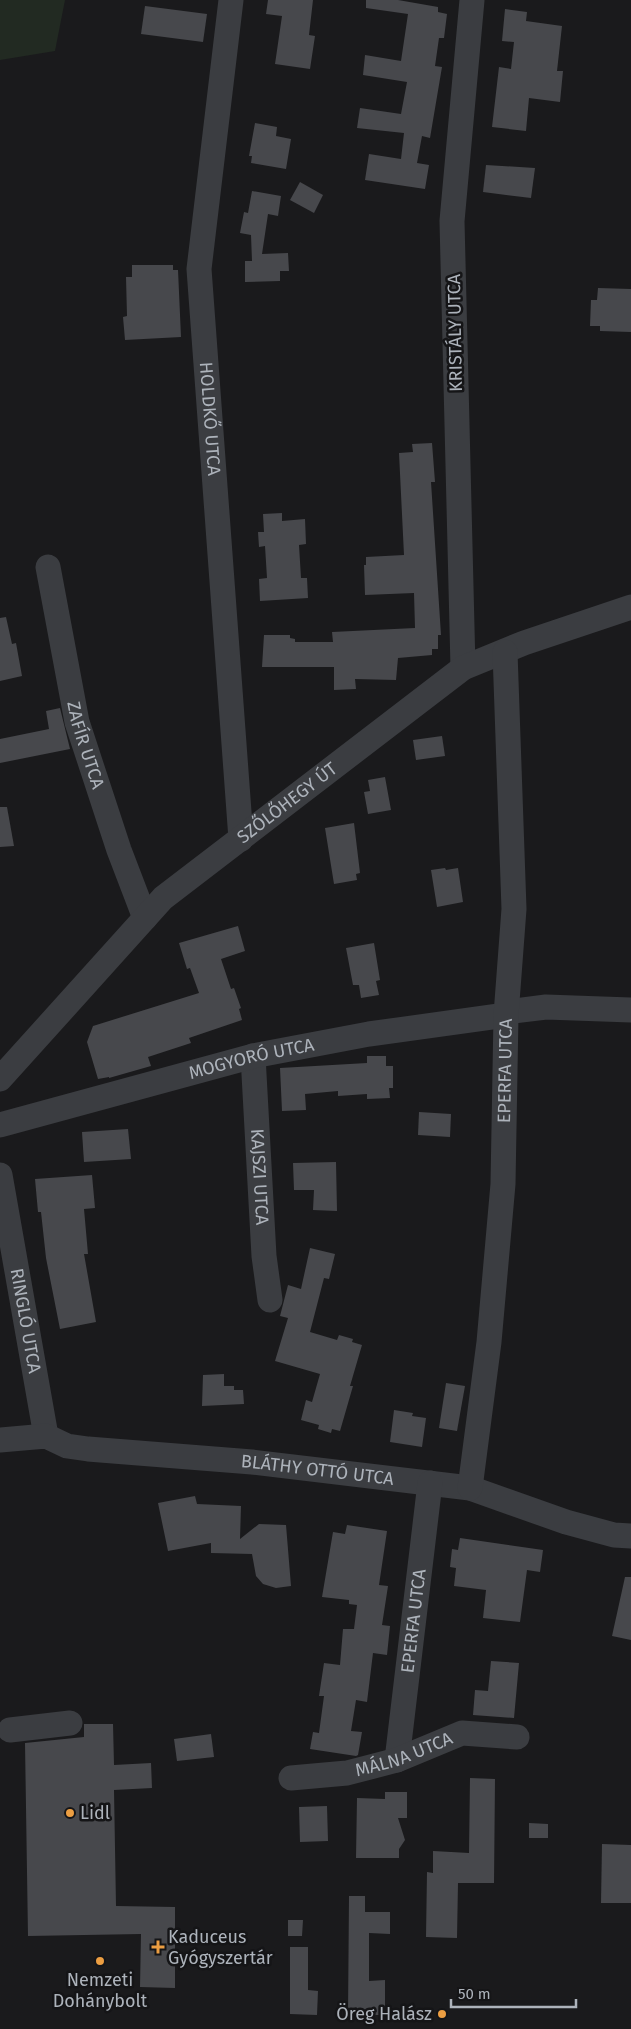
<svg xmlns="http://www.w3.org/2000/svg" width="631" height="2029" font-family="'Fira Sans',sans-serif">
<style>
.green{fill:#222a22}
.building{fill:#47484c}
.lines{fill:none;stroke-linecap:round;stroke-linejoin:round}
.minor{stroke:#3b3d41;stroke-width:25}
.poi-dot{fill:#ec9e42;stroke:#151517;stroke-width:2}
.labels{text-anchor:middle;dominant-baseline:central;stroke-width:5;stroke-linejoin:round;paint-order:stroke}
.street-label{font-size:18px;fill:#adb3bb;stroke:#151517}
.poi-label{font-size:18px;fill:#adb3bb;stroke:#151517;text-anchor:start}
</style>
<rect width="100%" height="100%" fill="#1a1a1c"/>
<!-- green -->
<path class="green" d="M0,0H65L55,51L0,60Z"/>
<!-- building -->
<g class="building">
<path d="M268,0H313L309,35L315,36L310,69L275,64L282,16L266,14Z"/>
<path d="M366,0H398L438,7V12L447,14L444,38H439L435,66L442,67L430,138L422,136L417,163L429,165L425,189L365,180L369,154L401,159L404,133L357,128L360,108L401,114L407,82L363,75L365,55L401,61L408,14L366,8Z"/>
<path d="M145,6L207,14L203,42L141,34Z"/>
<path d="M505,9L527,12L526,21L562,26L557,71H563L560,102L529,98L526,131L492,127L499,67L511,69L514,42L502,41Z"/>
<path d="M255,123L277,127L276,136L291,139L286,169L251,163L252,156H249Z"/>
<path d="M486,165L535,168L531,198L483,192Z"/>
<path d="M300,182L323,195L314,213L290,200Z"/>
<path d="M252,191L281,196L278,216L268,214L262,254L288,253L289,271H280V281L245,282V261H252L251,235L240,233L244,212L248,213Z"/>
<path d="M132,265H173V270H178L181,337L125,340L123,317L127,316L126,277H132Z"/>
<path d="M598,288L631,289V332L600,331V326H590L591,300H597Z"/>
<path d="M432,443L435,482H431L441,635H438V649H432V655L398,658L396,680L355,679L356,689L334,690V667H262L264,635H290V638L295,639V642H333L332,632L415,628L414,593L365,595L364,565H366V557L404,555L399,453L413,452L412,444Z"/>
<path d="M282,513V521L305,519L306,544L299,545L301,578H307L308,598L260,601L259,579L267,578L265,546L259,547L258,532H264L263,514Z"/>
<path d="M6,617L12,644L16,643L22,676L0,681V618Z"/>
<path d="M60,708L70,749L0,763V739L49,729L46,711Z"/>
<path d="M442,736L445,756L416,760L413,740Z"/>
<path d="M385,777L391,810L368,814L364,792L370,791L368,780Z"/>
<path d="M0,807H7L14,846L0,847Z"/>
<path d="M354,823L360,873L356,874L357,880L334,884L325,828Z"/>
<path d="M445,868L446,870L458,868L463,902L437,907L431,870Z"/>
<path d="M238,926L245,951L221,959L231,989L234,988L241,1008L239,1009L242,1020L189,1038L191,1043L148,1057L151,1066L109,1078V1077L98,1079L87,1042L93,1026L199,993L190,968L187,969L179,943Z"/>
<path d="M374,943L380,980L376,981L379,995L361,998L359,985H353L346,948Z"/>
<path d="M367,1056H386V1066H393V1088H389L390,1098L367,1099V1094L338,1096V1091L305,1094L306,1110L282,1111L280,1068L367,1063Z"/>
<path d="M419,1112L451,1114L450,1137L418,1135Z"/>
<path d="M128,1129L131,1159L84,1162L82,1132Z"/>
<path d="M336,1162L337,1211L313,1210L314,1190H294L293,1163Z"/>
<path d="M92,1175L95,1208L84,1209L88,1254H84L96,1322L60,1329L46,1258L41,1212H38L35,1179Z"/>
<path d="M310,1248L335,1254L329,1279L324,1278L310,1332L337,1340L339,1335L353,1339L352,1342L362,1345L350,1386H353L340,1431L332,1429L331,1433L318,1429L319,1425L301,1420L306,1400L312,1402L320,1374L275,1361L288,1318L280,1316L288,1285L301,1289Z"/>
<path d="M224,1374V1386H234V1390H243L244,1404L202,1406L203,1375Z"/>
<path d="M446,1383L465,1386L457,1431L439,1428Z"/>
<path d="M394,1410L413,1413L412,1416L426,1418L422,1447L390,1442Z"/>
<path d="M195,1496L197,1504L241,1506L240,1539L259,1524L286,1525L291,1586L276,1588L263,1584L256,1576L252,1554L211,1553V1543L168,1551L158,1503Z"/>
<path d="M347,1525L387,1531L379,1585L388,1586L382,1625L390,1626L387,1655L373,1653L367,1702L356,1700L351,1731L362,1732L358,1755L356,1756L310,1749L313,1732L319,1733L324,1696H319L324,1663L340,1665L343,1629H354L357,1605L349,1604V1600L322,1597L333,1532L345,1534Z"/>
<path d="M460,1538L543,1550L540,1572L527,1570L520,1622L483,1618L486,1590L454,1586L456,1568L450,1567L452,1549L458,1550Z"/>
<path d="M625,1577H631V1640L612,1636Z"/>
<path d="M491,1661L519,1663L514,1718L473,1715L475,1690L488,1691Z"/>
<path d="M84,1724H113L114,1765L151,1763L152,1788L114,1790L116,1906L175,1907V1988L140,1987L141,1934L28,1936L25,1743L84,1737Z"/>
<path d="M211,1734L214,1757L177,1761L174,1739Z"/>
<path d="M470,1778L495,1779L494,1883H458L457,1938L426,1937L427,1872L433,1873V1851L469,1853Z"/>
<path d="M385,1792H407V1818H398L405,1840L399,1849V1858H356L357,1798L385,1799Z"/>
<path d="M327,1806L328,1841L300,1842L299,1807Z"/>
<path d="M529,1823L548,1824V1838H529Z"/>
<path d="M602,1844L631,1845V1903H601Z"/>
<path d="M349,1896H365V1912H390V1934L369,1933V1981L385,1980V2015H348Z"/>
<path d="M288,1920H303L302,1936H288Z"/>
<path d="M290,1947H308V1990L318,1991L317,2015L290,2014Z"/>
</g>
<g class="lines">
<!-- minor -->
<g class="minor">
<path id="s1" d="M231,0L199,269L241,839"/>
<path id="s2" d="M48,567L77,722L119,850L145,918"/>
<path d="M463,668L452,221L472,0"/>
<path d="M506,1012L546,1007L631,1010"/>
<path id="s3" d="M253,1056L264,1256L270,1300"/>
<path id="s4" d="M0,1079L163,898L463,668L524,643L631,607"/>
<path id="s5" d="M0,1125L253,1056L369,1034L506,1015"/>
<path id="s6" d="M0,1175L46,1436"/>
<path id="s7" d="M0,1440L46,1436L67,1446L88,1449L252,1462L470,1488L566,1522L614,1535L631,1536"/>
<path id="s8" d="M470,1488L489,1342L503,1184L506,1015L514,909L505,652"/>
<path d="M10,1730L70,1723"/>
<path id="s9" d="M397,1760L430,1483"/>
<path id="s10" d="M291,1778L347,1773L397,1760L462,1733L517,1737"/>
</g>
</g>
<!-- markers -->
<g class="poi-dot">
<circle cx="70" cy="1813" r="5"/>
<path d="M155.5 1939.5h5v5h5v5h-5v5h-5v-5h-5v-5h5z"/>
<circle cx="100" cy="1961" r="5"/>
<circle cx="442" cy="2014" r="5"/>
</g>
<g class="labels">
<!-- street labels -->
<g class="street-label">
<text transform="translate(455 333) rotate(-91)">KRISTÁLY UTCA</text>
<text stroke="none"><textPath href="#s1" startOffset="421">HOLDKŐ UTCA</textPath></text>
<text stroke="none"><textPath href="#s2" startOffset="182">ZAFÍR UTCA</textPath></text>
<text stroke="none"><textPath href="#s4" startOffset="400">SZŐLŐHEGY ÚT</textPath></text>
<text stroke="none"><textPath href="#s5" startOffset="260">MOGYORÓ UTCA</textPath></text>
<text stroke="none"><textPath href="#s8" startOffset="419">EPERFA UTCA</textPath></text>
<text stroke="none"><textPath href="#s3" startOffset="121">KAJSZI UTCA</textPath></text>
<text stroke="none"><textPath href="#s6" startOffset="148">RINGLÓ UTCA</textPath></text>
<text stroke="none"><textPath href="#s7" startOffset="321">BLÁTHY OTTÓ UTCA</textPath></text>
<text stroke="none"><textPath href="#s9" startOffset="140">EPERFA UTCA</textPath></text>
<text stroke="none"><textPath href="#s10" startOffset="116">MÁLNA UTCA</textPath></text>
</g>
<!-- poi labels -->
<g class="poi-label">
<text x="80" y="1813">Lidl</text>
<text x="168" y="1937">Kaduceus<tspan x="168" dy="21">Gyógyszertár</tspan></text>
<text x="100" y="1980" text-anchor="middle">Nemzeti<tspan x="100" dy="21">Dohánybolt</tspan></text>
<text x="432" y="2014" text-anchor="end">Öreg Halász</text>
</g>
</g>
<!-- scale -->
<path d="M451 1999v8h125v-8" fill="none" stroke="#adb3bb" stroke-width="2.5"/>
<text x="458" y="1999" font-size="15" fill="#adb3bb" stroke="#151517" stroke-width="4" paint-order="stroke">50 m</text>
</svg>
